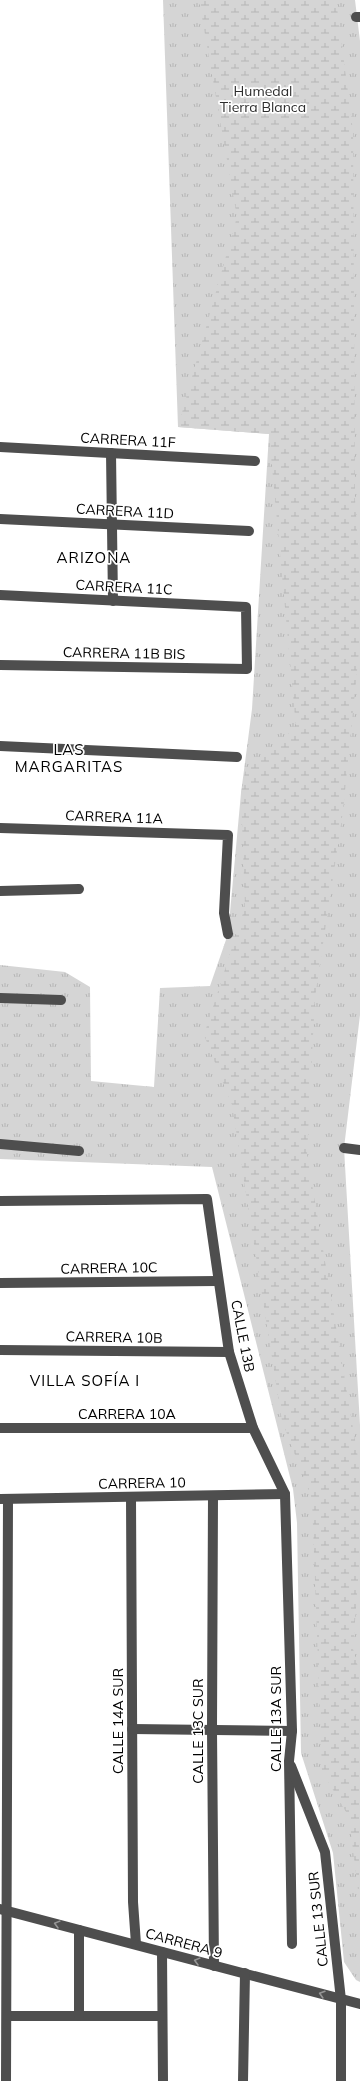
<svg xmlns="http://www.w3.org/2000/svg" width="360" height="2081" font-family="Mulish,sans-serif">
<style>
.grass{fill:url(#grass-tufts)}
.wetland{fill:url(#wetland-marsh)}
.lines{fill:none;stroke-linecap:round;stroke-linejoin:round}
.minor{stroke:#4e4e4e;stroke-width:10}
.oneway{stroke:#959595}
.labels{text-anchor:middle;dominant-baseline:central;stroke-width:3.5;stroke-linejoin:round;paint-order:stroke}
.park-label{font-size:14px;fill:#2c2c2c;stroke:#fff}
.street-label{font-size:14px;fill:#000;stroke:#fff}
.neighbourhood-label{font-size:15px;letter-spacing:1px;fill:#000;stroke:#fff}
</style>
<defs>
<pattern id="grass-tufts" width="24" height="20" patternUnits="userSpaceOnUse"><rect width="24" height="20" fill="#d5d5d5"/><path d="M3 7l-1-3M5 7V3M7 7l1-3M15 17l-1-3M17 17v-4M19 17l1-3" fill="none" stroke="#b5b5b5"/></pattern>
<pattern id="wetland-marsh" width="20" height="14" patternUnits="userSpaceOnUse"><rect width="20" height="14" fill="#d5d5d5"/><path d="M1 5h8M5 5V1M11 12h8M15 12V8" fill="none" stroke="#b5b5b5"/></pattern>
</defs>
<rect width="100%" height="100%" fill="#fff"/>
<!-- grass -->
<path class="grass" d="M163,0H355L360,41V1015L344,1148L360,1425V1982L356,1980L344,1962L333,1853L301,1753L297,1523L293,1489L212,1167L0,1159V965L65,972L90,987L91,1081L154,1087L160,988L210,986L228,934L241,793L252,709L269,434L178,427Z"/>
<!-- wetland -->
<path class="wetland" d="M199,0H336L353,131L355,499L360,579V641L343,811L315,997L307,1154L360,1470V1553L353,1649L360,1674V1906L349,1817L322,1771L312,1499L282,1421L232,1105L204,1035L245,907L241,793L245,772L296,727L269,434L178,427L237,217Z"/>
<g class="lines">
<!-- minor -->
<g class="minor">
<path d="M356,17H360"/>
<path d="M0,447L255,461"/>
<path d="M111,453L113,601"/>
<path d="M0,519L249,531"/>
<path d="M0,595L246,607L247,669L0,665"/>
<path d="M0,746L237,757"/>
<path d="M0,828L228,835L224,913L228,934"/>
<path d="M0,891L79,889"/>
<path d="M0,998L61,1000"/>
<path d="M0,1144L79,1151"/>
<path d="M344,1148L360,1150"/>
<path d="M0,1201L207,1199L229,1352L253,1428L285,1494L292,1731L289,1761L292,1944"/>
<path d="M0,1283L218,1281"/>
<path d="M0,1350L229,1352"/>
<path d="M0,1428H253"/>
<path d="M213,1496L212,1730L214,1966"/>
<path d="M131,1497L133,1902L136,1944"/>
<path d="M0,1499L285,1494"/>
<path d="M132,1729L292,1731"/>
<path d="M291,1766L325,1852L341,2000V2081"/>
<path d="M0,1909L360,2004"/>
<path d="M162,1952L163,2081"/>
<path d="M7,2016H162"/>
<path d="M79,2016V1930"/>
<path d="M6,2081L8,1499"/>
<path d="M243,2081L245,1973"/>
</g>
</g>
<!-- one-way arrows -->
<defs><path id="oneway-chevron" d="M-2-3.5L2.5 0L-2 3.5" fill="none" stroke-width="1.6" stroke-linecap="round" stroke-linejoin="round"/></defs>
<g class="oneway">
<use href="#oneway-chevron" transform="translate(57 1924) rotate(-165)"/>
<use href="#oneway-chevron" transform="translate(197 1961) rotate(-165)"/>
<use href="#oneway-chevron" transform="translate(322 1994) rotate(-163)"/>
</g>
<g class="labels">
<!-- park labels -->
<g class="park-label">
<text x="263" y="91">Humedal<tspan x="263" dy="16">Tierra Blanca</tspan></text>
</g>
<!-- street labels -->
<g class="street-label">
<text transform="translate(128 440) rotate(3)">CARRERA 11F</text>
<text transform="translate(125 511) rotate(3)">CARRERA 11D</text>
<text transform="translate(124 587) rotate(3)">CARRERA 11C</text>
<text transform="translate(124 653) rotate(1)">CARRERA 11B BIS</text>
<text transform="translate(114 817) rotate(2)">CARRERA 11A</text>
<text transform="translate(109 1268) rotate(-1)">CARRERA 10C</text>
<text transform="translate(243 1336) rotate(79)">CALLE 13B</text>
<text transform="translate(114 1337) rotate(1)">CARRERA 10B</text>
<text x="127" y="1414">CARRERA 10A</text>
<text transform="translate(142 1483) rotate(-1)">CARRERA 10</text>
<text transform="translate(276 1719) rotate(-90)">CALLE 13A SUR</text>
<text transform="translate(118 1721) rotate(-90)">CALLE 14A SUR</text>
<text transform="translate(198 1731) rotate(-90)">CALLE 13C SUR</text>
<text transform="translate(318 1919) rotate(-96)">CALLE 13 SUR</text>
<text transform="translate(184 1943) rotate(15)">CARRERA 9</text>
</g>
<!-- neighbourhood labels -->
<g class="neighbourhood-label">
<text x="94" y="557">ARIZONA</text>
<text x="69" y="749">LAS<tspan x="69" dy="17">MARGARITAS</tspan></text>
<text x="85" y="1380">VILLA SOFÍA I</text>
</g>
</g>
</svg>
